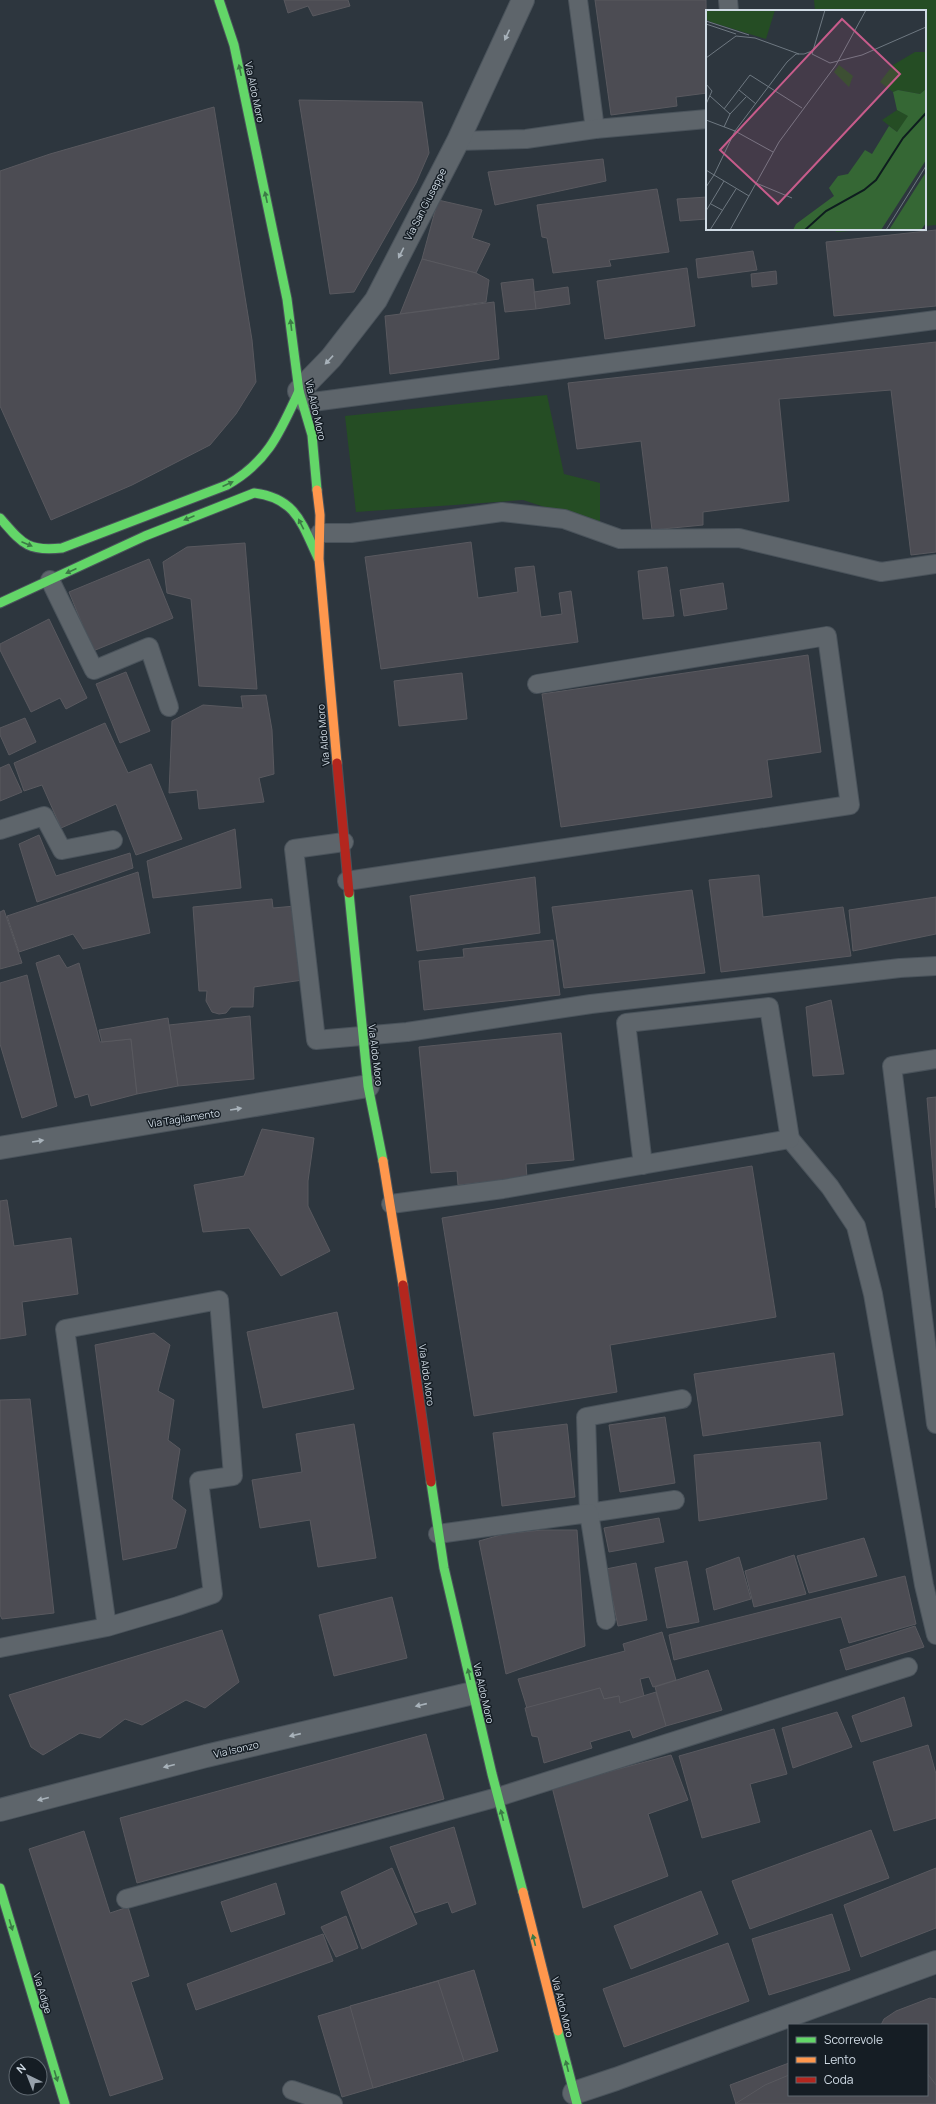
<svg xmlns="http://www.w3.org/2000/svg" width="936" height="2104" font-family="Manrope,sans-serif">
<style>
.green{fill:#254d24}
.building{fill:#4c4c53;stroke:#59595f}
.lines{fill:none;stroke-linecap:round;stroke-linejoin:round}
.lane-casing{stroke:#4a535b;stroke-width:20}
.street-casing{stroke:#4a535b;stroke-width:24}
.fast-casing{stroke:#4a535b;stroke-width:11}
.slow-casing{stroke:#4a535b;stroke-width:11}
.jam-casing{stroke:#4a535b;stroke-width:11}
.lane{stroke:#5e656b;stroke-width:18}
.street{stroke:#5e656b;stroke-width:22}
.fast{stroke:#63d668;stroke-width:9}
.slow{stroke:#ff974d;stroke-width:9}
.jam{stroke:#b3261e;stroke-width:9}
.oneway{fill:#a8b2ba}
.oneway2{fill:#3c7a46}
.labels{text-anchor:middle;dominant-baseline:central;stroke-width:3;stroke-linejoin:round;paint-order:stroke}
.street-label{font-size:10px;fill:#d0dbe5;stroke:#151d24}
.inset-river{fill:none;stroke:#0e1d1e;stroke-width:2}
.inset-road{fill:none;stroke:#6e7881;stroke-width:1}
.view{fill:#c75c8b;fill-opacity:0.15;stroke:#c75c8b;stroke-width:2}
.inset-edge{fill:none;stroke:#d0dbe5;stroke-width:2}
</style>
<rect width="100%" height="100%" fill="#2d363e"/>
<!-- green -->
<g class="green">
<path d="M814,0H936V225L925,226V11H815Z"/>
<path d="M836,229H878L836,232Z"/>
<path d="M547,395L564,474L600,483V525L523,500L356,512L345,416Z"/>
</g>
<!-- building -->
<g class="building">
<path d="M284,0H348L350,6L313,16L308,6L288,13Z"/>
<path d="M595,0H706L707,93L676,97L677,106L611,115Z"/>
<path d="M299,100L422,102L429,153L416,183L354,292L330,294Z"/>
<path d="M214,107L252,340L256,382L236,414L210,445L132,485L51,520L0,406V171L50,154Z"/>
<path d="M603,159L606,181L495,205L488,172Z"/>
<path d="M657,189L669,252L609,260L611,266L553,273L547,238L542,237L537,205Z"/>
<path d="M707,197V219L680,221L677,199Z"/>
<path d="M438,200L482,210L472,238L490,244L476,273L422,259Z"/>
<path d="M936,230V306L834,316L826,242Z"/>
<path d="M753,251L757,270L698,278L696,259Z"/>
<path d="M422,259L476,273L489,280L486,302L400,314Z"/>
<path d="M687,268L695,326L605,339L597,281Z"/>
<path d="M776,271L777,284L752,287L751,274Z"/>
<path d="M533,279L536,309L505,312L501,283Z"/>
<path d="M568,287L570,304L536,309L534,292Z"/>
<path d="M494,302L499,359L390,374L385,316Z"/>
<path d="M936,342V552L911,555L891,390L779,399L789,501L703,512V525L652,530L641,441L577,449L568,383Z"/>
<path d="M471,542L478,598L518,592L515,568L534,566L541,617L562,614L559,593L571,591L578,642L381,669L365,557Z"/>
<path d="M245,543L257,689L199,686L191,599L167,593L163,562L187,547Z"/>
<path d="M149,559L173,618L93,651L69,592Z"/>
<path d="M667,567L674,616L643,619L638,571Z"/>
<path d="M723,583L727,609L684,616L680,590Z"/>
<path d="M49,619L87,698L66,709L60,698L31,712L0,650V644Z"/>
<path d="M808,655L821,752L767,760L772,797L561,827L542,694Z"/>
<path d="M126,672L150,731L120,743L96,684Z"/>
<path d="M462,673L467,719L399,726L394,681Z"/>
<path d="M266,695L272,730L274,774L259,778L264,802L199,809L197,790L169,793L172,721L203,705L243,708L241,696Z"/>
<path d="M25,718L36,742L9,755L0,735V728Z"/>
<path d="M105,723L128,773L151,764L182,839L136,855L116,804L61,828L42,785L24,791L14,763Z"/>
<path d="M9,764L22,792L0,801V768Z"/>
<path d="M235,829L241,888L153,898L147,861Z"/>
<path d="M39,835L56,876L130,853L133,868L37,902L19,844Z"/>
<path d="M138,872L150,933L83,949L73,934L19,952L7,916Z"/>
<path d="M759,875L763,917L843,907L851,956L721,972L709,880Z"/>
<path d="M535,877L540,933L417,951L410,896Z"/>
<path d="M692,890L705,973L564,988L552,907Z"/>
<path d="M936,897V934L853,951L849,910Z"/>
<path d="M272,899L273,908L295,906L303,980L254,987L253,1007H231L226,1013L219,1014L212,1012L206,1001L207,991H199L193,907Z"/>
<path d="M4,910L22,963L0,969V912Z"/>
<path d="M553,940L560,995L424,1010L419,961L464,957L463,949Z"/>
<path d="M59,955L67,968L79,963L100,1042L131,1039L137,1094L91,1106L88,1094L75,1098L36,963Z"/>
<path d="M27,975L57,1106L22,1118L0,1044V983Z"/>
<path d="M831,1000L844,1074L813,1076L806,1007Z"/>
<path d="M250,1016L254,1079L178,1086L169,1025Z"/>
<path d="M168,1018L178,1086L137,1094L131,1039L102,1042L99,1030Z"/>
<path d="M561,1033L574,1160L526,1164L527,1178L458,1185L457,1171L431,1173L419,1047Z"/>
<path d="M936,1097V1208L927,1098Z"/>
<path d="M262,1129L314,1138L308,1181V1206L330,1251L281,1276L249,1228L203,1232L194,1185L244,1176Z"/>
<path d="M752,1166L776,1317L610,1345L617,1392L474,1416L442,1218Z"/>
<path d="M7,1200L14,1246L71,1238L78,1294L22,1302L26,1335L0,1339V1201Z"/>
<path d="M337,1312L354,1389L263,1408L247,1332Z"/>
<path d="M154,1333L170,1345L158,1391L174,1400L168,1440L180,1449L172,1499L186,1510L176,1548L123,1560L95,1345Z"/>
<path d="M834,1353L843,1415L703,1436L694,1374Z"/>
<path d="M30,1399L54,1613L2,1619L0,1615V1400Z"/>
<path d="M665,1417L675,1483L620,1492L609,1425Z"/>
<path d="M354,1424L376,1558L318,1567L310,1520L260,1528L252,1480L302,1472L296,1434Z"/>
<path d="M567,1424L575,1497L502,1506L493,1433Z"/>
<path d="M820,1442L827,1499L699,1521L694,1455Z"/>
<path d="M659,1518L664,1542L609,1552L604,1528Z"/>
<path d="M542,1530H577L585,1646L506,1674L479,1541L504,1534Z"/>
<path d="M864,1538L877,1576L809,1593L797,1556Z"/>
<path d="M794,1555L806,1594L754,1607L745,1571Z"/>
<path d="M739,1557L751,1599L714,1610L706,1569Z"/>
<path d="M687,1561L699,1622L667,1628L655,1568Z"/>
<path d="M636,1563L647,1620L618,1626L606,1569Z"/>
<path d="M905,1576L916,1624L849,1643L841,1617L674,1660L669,1635Z"/>
<path d="M392,1597L407,1658L334,1676L319,1615Z"/>
<path d="M915,1626L924,1647L846,1670L840,1650Z"/>
<path d="M222,1630L239,1682L205,1708L186,1700L142,1725L125,1719L100,1738L80,1733L43,1755L31,1747L9,1695Z"/>
<path d="M662,1632L676,1680L653,1687L649,1677L640,1679L644,1696L620,1703L619,1696L604,1699L600,1688L527,1708L518,1679L625,1651L623,1644Z"/>
<path d="M708,1670L722,1710L666,1726L655,1687Z"/>
<path d="M600,1688L604,1699L619,1696L620,1703L656,1692L666,1726L633,1738L630,1730L590,1742L592,1748L544,1763L538,1737L532,1736L525,1708Z"/>
<path d="M904,1697L912,1726L861,1742L852,1716Z"/>
<path d="M837,1712L852,1747L793,1768L782,1728Z"/>
<path d="M774,1729L787,1774L750,1784L760,1822L702,1838L679,1756Z"/>
<path d="M426,1734L444,1799L137,1883L120,1818Z"/>
<path d="M928,1745L936,1774V1818L894,1831L873,1762Z"/>
<path d="M671,1755L688,1800L648,1814L668,1876L583,1908L552,1787Z"/>
<path d="M454,1827L476,1904L452,1913L448,1902L415,1913L390,1847Z"/>
<path d="M871,1830L889,1878L750,1929L732,1881Z"/>
<path d="M84,1831L110,1913L128,1907L149,1976L131,1982L163,2079L110,2096L29,1849Z"/>
<path d="M392,1868L417,1924L362,1949L341,1892Z"/>
<path d="M936,1868V1928L861,1957L844,1905Z"/>
<path d="M276,1883L285,1914L231,1932L221,1902Z"/>
<path d="M701,1891L718,1934L631,1969L614,1926Z"/>
<path d="M832,1914L850,1970L769,1995L752,1939Z"/>
<path d="M346,1916L358,1948L336,1957L321,1927Z"/>
<path d="M323,1934L333,1961L196,2010L187,1984Z"/>
<path d="M728,1943L749,2001L624,2047L603,1989Z"/>
<path d="M474,1970L498,2051L342,2097L318,2016Z"/>
<path d="M438,1981L464,2061L373,2088L350,2006Z"/>
<path d="M930,1998L936,1999V2104H736L730,2085L789,2063V2095H927V2025H881L884,2019L896,2011Z"/>
<path d="M927,2073L936,2085V2104H735L765,2085L789,2075V2095H927Z"/>
</g>
<g class="lines">
<!-- lane casing -->
<g class="lane-casing">
<g id="lane">
<path d="M578,0L595,129"/>
<path d="M728,0L729,11"/>
<path d="M458,141L526,139L595,129L707,119"/>
<path d="M305,403L936,320"/>
<path d="M320,533H351L502,512L564,519L620,539L739,538L881,572L936,564"/>
<path d="M50,580L94,670L149,647L169,707"/>
<path d="M0,830L44,816L62,850L113,840"/>
<path d="M344,842L294,849L316,1040L407,1032L591,1004L900,968L936,966"/>
<path d="M347,881L850,805L827,636L537,684"/>
<path d="M936,1059L892,1066L936,1424"/>
<path d="M790,1139L830,1187L856,1226L873,1294L924,1585L936,1635"/>
<path d="M391,1204L503,1189L790,1139L769,1007L626,1023L643,1165"/>
<path d="M675,1500L589,1513L586,1417L682,1399"/>
<path d="M438,1534L589,1513L606,1620"/>
<path d="M0,1648L107,1627L65,1329L219,1300L233,1476L199,1481L213,1594L178,1606L107,1627"/>
<path d="M126,1899L498,1797L908,1667"/>
<path d="M292,2090L333,2104"/>
</g>
</g>
<!-- street casing -->
<g class="street-casing">
<g id="street">
<path d="M299,391L331,358L376,300L458,141L523,0"/>
<path d="M0,1148L368,1086"/>
<path d="M0,1810L206,1756L473,1693"/>
<path d="M574,2093L616,2079L936,1962"/>
</g>
</g>
<!-- fast casing -->
<g class="fast-casing">
<g id="fast">
<path d="M219,0L234,45L287,299L299,391L312,435L317,490"/>
<path d="M0,518C22,543 27,552 62,548L227,485C268,462 280,432 299,391"/>
<path d="M0,603L145,536L254,493C296,498 302,524 318,558"/>
<path d="M349,893L368,1086L383,1161"/>
<path d="M431,1482L444,1568L492,1774L523,1892"/>
<path d="M0,1888L65,2104"/>
<path d="M558,2031L577,2104"/>
</g>
</g>
<!-- slow casing -->
<g class="slow-casing">
<g id="slow">
<path d="M317,490L320,515L319,559L337,763"/>
<path d="M383,1161L403,1285"/>
<path d="M523,1892L558,2031"/>
</g>
</g>
<!-- jam casing -->
<g class="jam-casing">
<g id="jam">
<path d="M337,763L349,893"/>
<path d="M403,1285L431,1482"/>
</g>
</g>
<!-- lane -->
<use href="#lane" class="lane"/>
<!-- street -->
<use href="#street" class="street"/>
<!-- fast -->
<use href="#fast" class="fast"/>
<!-- slow -->
<use href="#slow" class="slow"/>
<!-- jam -->
<use href="#jam" class="jam"/>
</g>
<!-- one-way arrows -->
<defs><path id="oneway-solid" d="M-6-.8H1V-3.2L6.5 0L1 3.2V.8H-6Z"/></defs>
<g class="oneway">
<use href="#oneway-solid" transform="translate(507 35) rotate(115)"/>
<use href="#oneway-solid" transform="translate(401 253) rotate(117)"/>
<use href="#oneway-solid" transform="translate(329 360) rotate(133)"/>
<use href="#oneway-solid" transform="translate(236 1109) rotate(-9)"/>
<use href="#oneway-solid" transform="translate(38 1141) rotate(-9)"/>
<use href="#oneway-solid" transform="translate(421 1705) rotate(167)"/>
<use href="#oneway-solid" transform="translate(295 1735) rotate(167)"/>
<use href="#oneway-solid" transform="translate(169 1766) rotate(166)"/>
<use href="#oneway-solid" transform="translate(43 1799) rotate(166)"/>
</g>
<g class="oneway2">
<use href="#oneway-solid" transform="translate(240 70) rotate(-102)"/>
<use href="#oneway-solid" transform="translate(266 197) rotate(-102)"/>
<use href="#oneway-solid" transform="translate(291 325) rotate(-97)"/>
<use href="#oneway-solid" transform="translate(228 484) rotate(-24)"/>
<use href="#oneway-solid" transform="translate(189 518) rotate(157)"/>
<use href="#oneway-solid" transform="translate(301 524) rotate(-117)"/>
<use href="#oneway-solid" transform="translate(27 544) rotate(23)"/>
<use href="#oneway-solid" transform="translate(71 571) rotate(156)"/>
<use href="#oneway-solid" transform="translate(469 1674) rotate(-103)"/>
<use href="#oneway-solid" transform="translate(502 1815) rotate(-104)"/>
<use href="#oneway-solid" transform="translate(11 1925) rotate(73)"/>
<use href="#oneway-solid" transform="translate(534 1940) rotate(-104)"/>
<use href="#oneway-solid" transform="translate(567 2066) rotate(-104)"/>
<use href="#oneway-solid" transform="translate(56 2076) rotate(73)"/>
</g>
<g class="labels">
<!-- street labels -->
<g class="street-label">
<text transform="translate(255 92) rotate(78)">Via Aldo Moro</text>
<text transform="translate(425 204) rotate(-63)">Via San Giuseppe</text>
<text transform="translate(316 410) rotate(77)">Via Aldo Moro</text>
<text transform="translate(323 735) rotate(-95)">Via Aldo Moro</text>
<text transform="translate(376 1055) rotate(83)">Via Aldo Moro</text>
<text transform="translate(184 1118) rotate(-9)">Via Tagliamento</text>
<text transform="translate(427 1375) rotate(82)">Via Aldo Moro</text>
<text transform="translate(484 1693) rotate(77)">Via Aldo Moro</text>
<text transform="translate(236 1749) rotate(-13)">Via Isonzo</text>
<text transform="translate(43 1993) rotate(73)">Via Adige</text>
<text transform="translate(563 2007) rotate(76)">Via Aldo Moro</text>
</g>
</g>
<!-- overview -->
<g transform="translate(706 10)">
<rect width="220" height="220" fill="#2d363e"/>
<path d="M0,0H69L60,29L5,12L0,9ZM209,42H220V79L214,84L192,80L187,82L174,72L187,55ZM133,55L147,66L143,77L128,62ZM191,100L203,106L191,122L176,110Z" fill="#254d24"/>
<path d="M220,79V150L175,220H87L90,214L128,186L123,178L132,166L142,164L159,140L166,144L183,116L191,122L202,106L191,100L187,82L192,80L214,84ZM220,162V213L215,220H183Z" fill="#356734"/>
<path class="inset-river" d="M99,220L120,201L158,180L170,170L197,128L220,103"/>
<path class="inset-road" d="M119,0L106,44L124,53L132,51M0,11L43,25M0,14L30,24M0,48L30,26L49,28L93,44M132,51L156,45L220,17M0,74L6,81L0,94M33,80L50,94M4,86L24,104L18,117M18,99L44,65L96,98M24,104L40,87M0,110L29,121L67,142M0,160L8,165L0,177M50,173L86,188M43,186L8,165L29,121L81,52L90,44H98L106,41M5,194L16,200M0,201L18,171M4,220L30,179M24,220L73,132L130,55L160,0M180,220L220,156"/>
<path class="view" d="M136,9L194,64L72,194L14,140Z"/>
<rect width="220" height="220" class="inset-edge"/>
</g>
<!-- legend -->
<rect x="788" y="2024" width="140" height="72" fill="#151d24" stroke="#606971"/>
<rect x="796" y="2037" width="20" height="6" fill="#63d668" stroke="#606971"/>
<text x="824" y="2044" font-size="12" fill="#d0dbe5">Scorrevole</text>
<rect x="796" y="2057" width="20" height="6" fill="#ff974d" stroke="#606971"/>
<text x="824" y="2064" font-size="12" fill="#d0dbe5">Lento</text>
<rect x="796" y="2077" width="20" height="6" fill="#b3261e" stroke="#606971"/>
<text x="824" y="2084" font-size="12" fill="#d0dbe5">Coda</text>
<!-- north arrow -->
<g transform="translate(28 2076) rotate(317)"><circle r="19" fill="#151d24" stroke="#606971"/>
<path d="M0-3L7 15L0 10L-7 15Z" fill="#97a1ab"/>
<text y="-6" font-size="11" font-weight="bold" text-anchor="middle" fill="#d0dbe5">N</text>
</g>
</svg>
